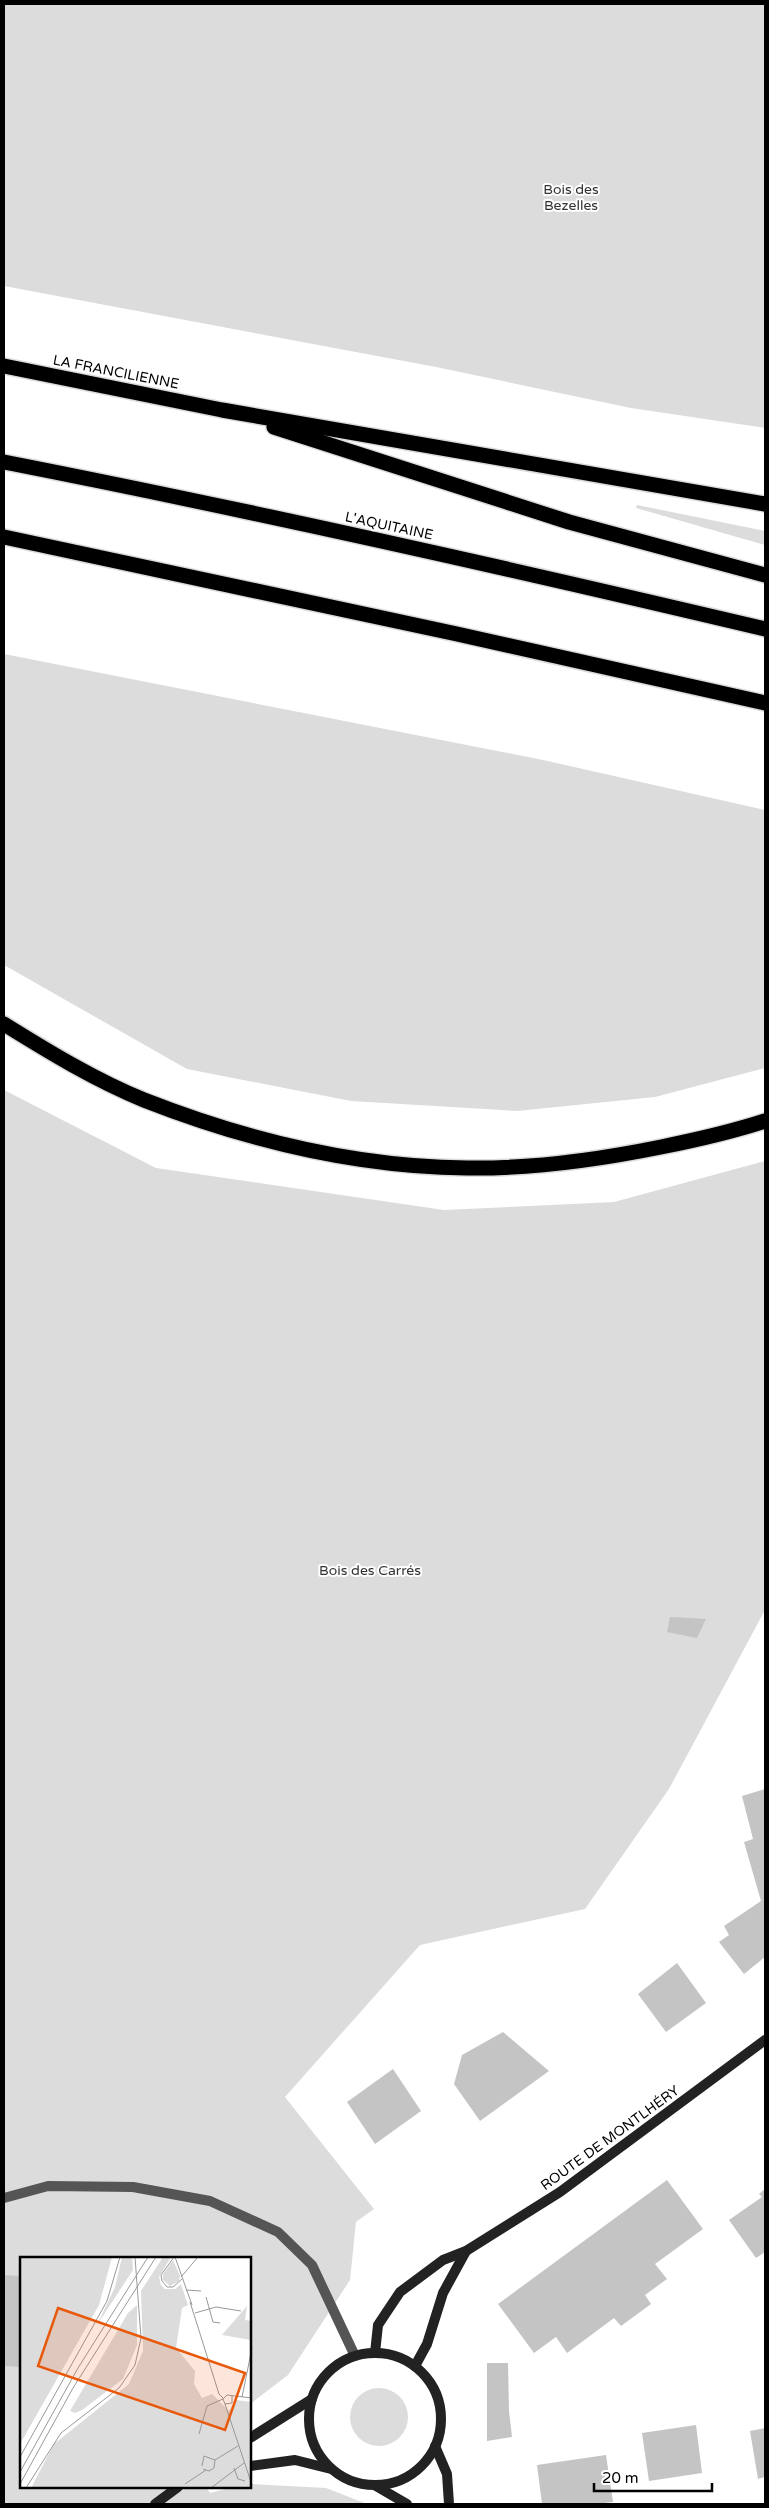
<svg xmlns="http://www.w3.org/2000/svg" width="769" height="2508" font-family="'Varela Round',sans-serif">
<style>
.green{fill:#dcdcdc}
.building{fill:#c4c4c4}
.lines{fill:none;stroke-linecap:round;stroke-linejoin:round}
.highway-casing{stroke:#dbdbdb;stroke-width:18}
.lane{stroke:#555;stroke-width:10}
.secondary{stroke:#222;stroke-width:10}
.highway{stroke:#000;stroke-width:15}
.labels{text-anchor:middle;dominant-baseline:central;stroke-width:4;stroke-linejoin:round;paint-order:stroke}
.park-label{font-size:14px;fill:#333;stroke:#fff}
.street-label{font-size:14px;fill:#000;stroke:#fff}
.inset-road{fill:none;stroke:#999;stroke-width:1}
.view{fill:#e8590c;fill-opacity:0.15;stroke:#e8590c;stroke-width:2.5}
.inset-edge{fill:none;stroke:#000;stroke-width:2.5}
</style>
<rect width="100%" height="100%" fill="#fff"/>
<!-- green -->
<g class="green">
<path d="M4,4H765V428L631,408L436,367L4,286Z"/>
<path d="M637,505L765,531V545L636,508Z"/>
<path d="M4,654L543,760L765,810V1068L655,1097L517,1111L351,1101L187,1069L4,965Z"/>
<path d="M4,1090L156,1168L444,1210L614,1202L765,1161V1610L669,1789L585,1909L420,1945L285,2097L374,2209L356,2222L350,2280L288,2375L250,2404V2258H21V2487H206L210,2493L233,2487H250V2484L326,2488L367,2504H4Z"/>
<circle cx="379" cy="2417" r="29"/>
</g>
<!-- building -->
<g class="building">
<path d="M670,1617L706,1619L697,1638L667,1632Z"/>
<path d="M765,1789V1957L744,1974L719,1942L729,1935L724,1926L761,1901L744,1842L753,1839L742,1796Z"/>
<path d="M677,1963L706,2003L666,2032L638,1994Z"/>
<path d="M503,2032L549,2071L480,2121L454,2084L462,2055Z"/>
<path d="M393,2069L421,2111L375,2144L347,2102Z"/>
<path d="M667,2180L703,2229L655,2264L667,2279L645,2295L651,2304L621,2326L614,2318L567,2353L556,2337L534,2353L498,2304Z"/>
<path d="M765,2189V2252L756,2258L729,2220L762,2197L759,2194Z"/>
<path d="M4,2275L21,2276V2367L4,2366Z"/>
<path d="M487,2363H508L509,2411L512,2437L487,2441Z"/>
<path d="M696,2425L702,2473L649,2481L642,2433Z"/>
<path d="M765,2428V2477L758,2479L750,2431Z"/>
<path d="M606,2455L613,2502L595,2504H542L537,2465Z"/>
</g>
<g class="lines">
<!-- highway casing -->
<g class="highway-casing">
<g id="highway">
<path d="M4,366L222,410L765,504"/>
<path d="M274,427L569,522L765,575"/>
<path d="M4,462C259,512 512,569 765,629"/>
<path d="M4,537L457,634L765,703"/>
<path d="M4,1024C49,1052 95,1080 144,1100C246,1140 357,1167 467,1168C532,1169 597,1160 661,1147C696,1140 731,1132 765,1121"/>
</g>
</g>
<!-- lane -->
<path class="lane" d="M4,2198L48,2186L133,2187L210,2201L278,2232L312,2265L355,2356"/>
<!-- secondary -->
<g class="secondary">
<circle cx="375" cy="2419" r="66"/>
<path d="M375,2353L378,2325L400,2292L443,2260L466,2251L560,2192L765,2040"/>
<path d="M415,2366L427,2344L443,2293L466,2251"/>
<path d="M250,2438L312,2399"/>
<path d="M435,2446L447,2474L449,2504"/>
<path d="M250,2466L295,2460L331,2469"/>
<path d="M376,2486L407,2504"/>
<path d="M155,2504L178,2487"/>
</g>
<!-- highway -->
<use href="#highway" class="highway"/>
</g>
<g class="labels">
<!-- park labels -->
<g class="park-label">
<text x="571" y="189">Bois des<tspan x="571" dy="16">Bezelles</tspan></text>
<text x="370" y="1570">Bois des Carrés</text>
</g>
<!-- street labels -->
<g class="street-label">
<text transform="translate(116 372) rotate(11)">LA FRANCILIENNE</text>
<text transform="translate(389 526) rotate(12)">L'AQUITAINE</text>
<text transform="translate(610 2138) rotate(-36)">ROUTE DE MONTLHÉRY</text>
</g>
</g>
<!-- overview -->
<g transform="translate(20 2257)">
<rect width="231" height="231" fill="#fff"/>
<path d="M0,0H92L79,48L0,187ZM102,0H112L113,13L77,68L95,30ZM143,0H151L139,20L141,28L145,32H155L161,27L168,48L162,51L156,91L175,114L174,127L182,141L192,137L209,154L216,143L231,145V231H11L34,187L109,127L123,94L121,34ZM153,3L160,19L159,24L150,29L143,23V17ZM117,48V88L103,122L62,153L55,156L50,154L108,56ZM227,49L225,63L231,64V83L202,78Z" fill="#dcdcdc"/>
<path class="inset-road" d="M154,0L141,18L142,24L147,30H153L162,22M155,0L172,48M161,20L178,0M166,33L181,34M186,40L193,65L200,66M170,45L199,137L203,141M175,56L196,50L221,54M212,139V146L205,147L203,142L207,138L232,141M222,140L232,91M205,147L232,228M179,177L187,149L203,142M0,200L87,44L100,0M195,203L218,189M182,209L184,199L195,203L194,211L189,214L183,212M214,211L218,222L225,224M0,215L58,111L128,0M0,227L53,131L136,0M165,227L186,213M6,231L41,176L99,131L115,108L121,81L115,0M191,231L224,206"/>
<path class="view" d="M38,51L225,116L205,173L18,109Z"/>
<rect width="231" height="231" class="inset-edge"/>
</g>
<!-- border -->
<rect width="769" height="2508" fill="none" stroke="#000000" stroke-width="10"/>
<!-- scale -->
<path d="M594 2483v8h118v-8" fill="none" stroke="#000000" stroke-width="2.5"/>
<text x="602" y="2483" font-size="15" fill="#000000" stroke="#ffffff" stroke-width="4" paint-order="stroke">20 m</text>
</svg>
